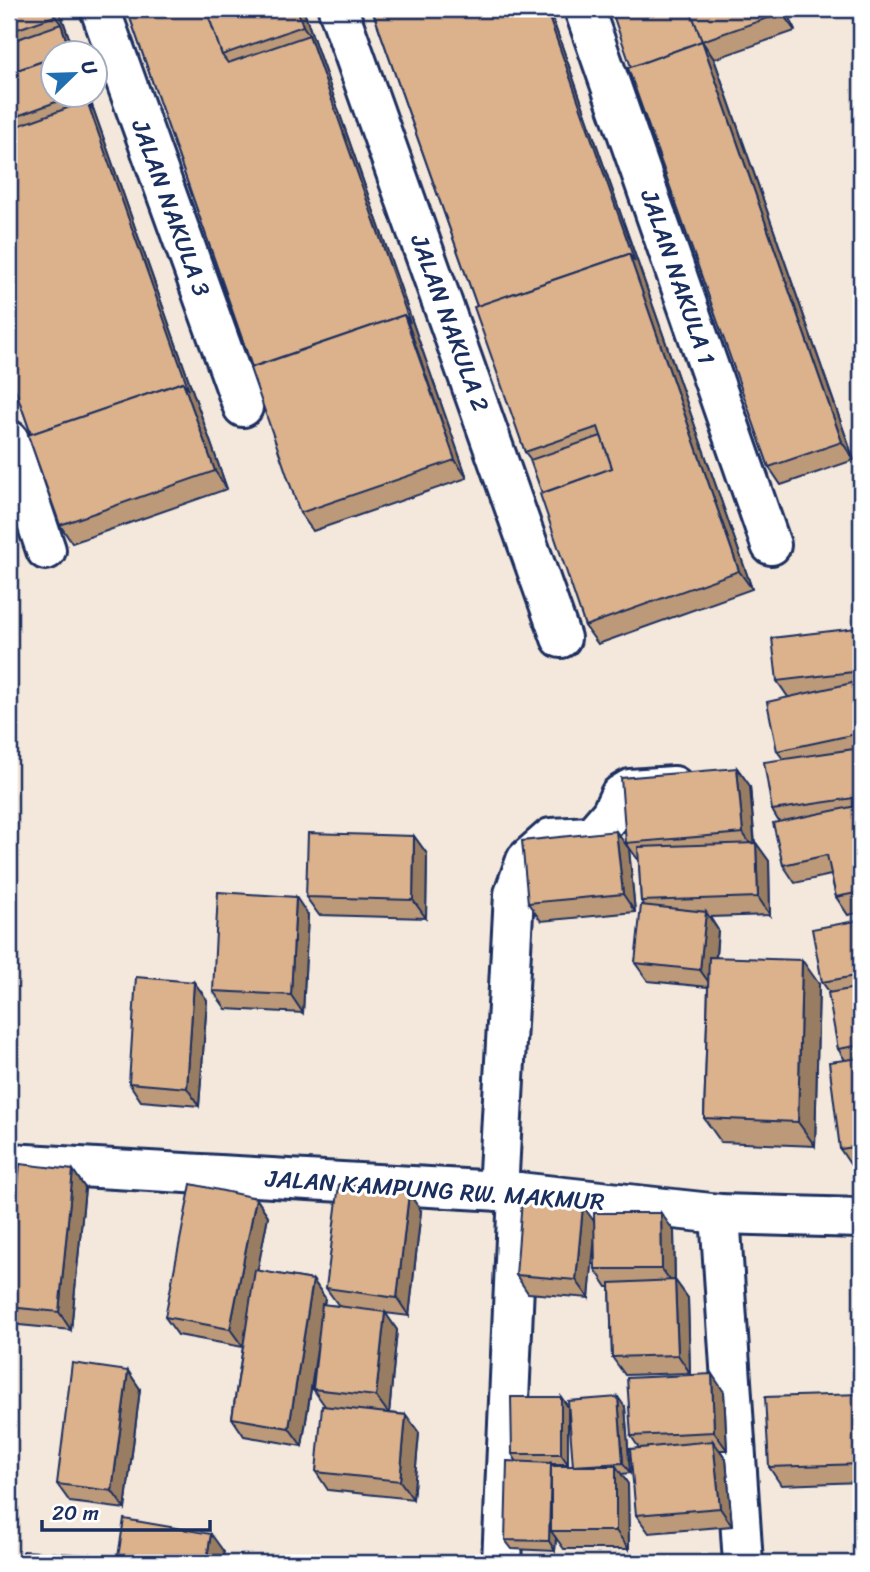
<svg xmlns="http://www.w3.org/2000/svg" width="870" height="1572" font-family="Sriracha,sans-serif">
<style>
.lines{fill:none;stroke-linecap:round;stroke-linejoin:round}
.street-casing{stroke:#1b2f5e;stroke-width:44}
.street{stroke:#fff;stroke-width:38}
.wall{fill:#bc9978;stroke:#1b2f5e;stroke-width:2}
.shaded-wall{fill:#997d62;stroke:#1b2f5e;stroke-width:2}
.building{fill:#dbb28c;stroke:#1b2f5e;stroke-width:2}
.labels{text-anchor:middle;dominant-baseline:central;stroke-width:6;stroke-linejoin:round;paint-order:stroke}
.street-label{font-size:24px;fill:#1b2f5e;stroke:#fff}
</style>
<rect width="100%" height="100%" fill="#f4e8dc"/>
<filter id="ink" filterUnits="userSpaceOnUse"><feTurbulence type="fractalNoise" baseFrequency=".0143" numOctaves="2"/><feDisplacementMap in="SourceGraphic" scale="14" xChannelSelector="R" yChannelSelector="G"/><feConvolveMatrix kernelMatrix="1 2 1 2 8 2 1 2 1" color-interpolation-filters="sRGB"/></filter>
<g filter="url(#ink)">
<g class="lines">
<!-- street casing -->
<g class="street-casing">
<g id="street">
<path d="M100,9L243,407"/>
<path d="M338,9L561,638"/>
<path d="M584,9L771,545"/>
<path d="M9,440L46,550"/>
<path d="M9,1163L518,1192L720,1214L861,1218"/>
<path d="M498,1191L514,894L526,860L551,838L592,836L611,814L620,795L630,789L674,786"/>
<path d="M720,1214L743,1563"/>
<path d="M502,1563L518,1192"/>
</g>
</g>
<!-- street -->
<use href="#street" class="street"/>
</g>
<!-- wall -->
<g class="wall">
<path d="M9,9H59L74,52H52V94H88L227,489L72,543L60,525L31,434L9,371Z"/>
<path d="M127,9H303L467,478L313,531L300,513L252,367Z"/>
<path d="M372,9H549L752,589L598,644L585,626L542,493L531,460L525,452L477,306Z"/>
<path d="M787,9L795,31L714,59L854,460L781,485L769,467L631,67Z"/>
<path d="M861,635V912L848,915L836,897L831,875L795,883L783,865L779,822L772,810L783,759L777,751L788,697L777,681Z"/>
<path d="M737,768L750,786L755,843H756L769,861L770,915L710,917L718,930L716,958L819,984L815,1146L721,1142L704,1118L708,987L648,981L635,963L644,906L641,901L639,861L626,843Z"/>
<path d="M414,836L427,854L426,918L319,915L306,897Z"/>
<path d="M629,849L635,912L541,921L528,903Z"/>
<path d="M308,915L303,1013L226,1009L213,991Z"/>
<path d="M861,920V1166L852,1167L840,1149L845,1060L838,1049L830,993L822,982Z"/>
<path d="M194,982L207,1000L199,1106L141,1101L129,1083Z"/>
<path d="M73,1170L85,1188L71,1330L19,1325L9,1311V1278Z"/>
<path d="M256,1198L268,1216L257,1271L313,1280L325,1298L324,1305L339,1306L326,1288L421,1211L409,1316L385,1313L397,1330L389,1413L406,1415L419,1433L413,1499L328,1490L316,1472L325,1406L313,1389L317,1352L302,1446L244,1436L232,1418L243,1347L178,1335L165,1317Z"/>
<path d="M594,1222L674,1231L675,1280L688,1298L690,1373L625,1375L612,1357L610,1287H607L595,1269L594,1237L589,1298L528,1293L516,1275Z"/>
<path d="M128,1371L140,1389L125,1509L70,1502L57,1484Z"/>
<path d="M724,1392L727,1450H720L726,1459L732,1526L649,1533L636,1515L639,1448L631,1436Z"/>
<path d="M861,1394V1482L781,1485L769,1467Z"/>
<path d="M561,1397L568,1407V1464H551L553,1466H573L625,1407L630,1473L621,1474L628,1484L629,1549H564L556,1538L555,1551L512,1549L505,1540L517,1462L512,1454Z"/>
</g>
<!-- shaded-wall -->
<g class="shaded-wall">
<path d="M52,9H59L74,52H70L61,24L55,16Z"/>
<path d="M297,9H303L467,478L455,460L309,35L303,26Z"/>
<path d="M546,9H549L752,589L739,571L629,254Z"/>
<path d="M781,9H787L795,31L782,13Z"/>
<path d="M702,41L714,59L854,460L842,442Z"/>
<path d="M83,94H88L94,111Z"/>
<path d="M87,101L94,111L227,489L215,471L183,382Z"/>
<path d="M856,628L861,635V671Z"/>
<path d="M737,768L750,786L755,851L743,833Z"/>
<path d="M616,831L629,849L635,912L623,894Z"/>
<path d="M414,836L427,854L426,918L413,900Z"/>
<path d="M756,843L769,861L770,915L758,897Z"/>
<path d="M296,897L308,915L303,1013L291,995Z"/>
<path d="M706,912L718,930L713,988L700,970Z"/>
<path d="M802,960L819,984L815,1146L798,1122Z"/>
<path d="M194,982L207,1000L199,1106L187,1088Z"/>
<path d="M73,1170L85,1188L71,1330L59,1312Z"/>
<path d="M409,1193L421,1211L409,1316L397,1298Z"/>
<path d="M256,1198L268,1216L243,1347L230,1329Z"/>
<path d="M583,1206L596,1224L589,1298L576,1280Z"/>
<path d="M661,1213L674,1231L675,1287L662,1269Z"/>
<path d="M313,1280L325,1298L302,1446L289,1428Z"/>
<path d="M675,1280L688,1298L690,1373L678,1355Z"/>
<path d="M385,1312L397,1330L389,1414L376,1396Z"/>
<path d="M128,1371L140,1389L125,1509L112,1491Z"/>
<path d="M712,1374L724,1392L727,1450L714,1432Z"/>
<path d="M561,1397L568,1407V1464L561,1454Z"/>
<path d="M618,1397L625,1407L630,1473L623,1463Z"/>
<path d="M406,1415L419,1433L413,1499L400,1481Z"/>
<path d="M713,1441L726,1459L732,1526L720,1508Z"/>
<path d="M551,1463L557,1473L551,1531L556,1538L555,1551L549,1541Z"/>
<path d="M616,1466L628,1484L629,1549L616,1531Z"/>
<path d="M211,1534L224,1552L222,1563H206Z"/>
<path d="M91,1555L97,1563H91Z"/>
</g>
<!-- building -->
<g class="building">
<path d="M9,9H52L55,16L9,32Z"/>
<path d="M127,9H224L208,14L222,55L228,63L309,35L410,323L404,315L252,367Z"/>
<path d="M224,9H297L303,26L222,55L208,14Z"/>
<path d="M372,9H546L635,262L629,254L477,306Z"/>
<path d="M611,9H690L702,41L631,67Z"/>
<path d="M690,9H781L782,13L702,41Z"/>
<path d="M61,24L70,52H52V58L9,73V42Z"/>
<path d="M702,41L842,442L769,467L628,68Z"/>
<path d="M52,58V94H78L9,119V73Z"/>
<path d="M87,101L189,390L183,382L31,434L9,371V129Z"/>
<path d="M629,254L739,571L585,626L540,494L612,468L598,427L525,452L474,307Z"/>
<path d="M404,315L455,460L300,513L250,368Z"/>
<path d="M183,382L215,471L60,525L28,435Z"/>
<path d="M601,436L612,468L542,493L530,460Z"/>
<path d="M856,628L861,671L777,681L772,638Z"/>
<path d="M861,681V733L777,751L767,702Z"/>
<path d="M861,748V797L772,810L764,762Z"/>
<path d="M737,768L743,833L626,843L621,778Z"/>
<path d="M861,805V892L836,897L827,855L783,865L773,823Z"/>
<path d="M616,831L623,894L528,903L522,841Z"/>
<path d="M308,833L414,836L413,900L306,897Z"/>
<path d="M756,843L758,897L641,901L638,847Z"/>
<path d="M218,892L296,897L291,995L213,991Z"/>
<path d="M641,905L706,912L700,970L635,963Z"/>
<path d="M861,920V975L822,982L812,929Z"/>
<path d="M709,957L802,960L798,1122L704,1118Z"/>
<path d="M136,977L194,982L187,1088L129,1083Z"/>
<path d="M861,987V1045L838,1049L828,993Z"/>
<path d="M861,1058V1146L840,1149L829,1062Z"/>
<path d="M20,1164L73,1170L59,1312L9,1307V1278Z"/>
<path d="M191,1184L256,1198L230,1329L165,1317Z"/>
<path d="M339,1184L409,1193L397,1298L326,1288Z"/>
<path d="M522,1200L583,1206L576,1280L516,1275Z"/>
<path d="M594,1213H661L662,1269H595Z"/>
<path d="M255,1270L313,1280L289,1428L232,1418Z"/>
<path d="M675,1280L678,1355L612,1357L610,1283Z"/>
<path d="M322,1304L385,1312L376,1396L313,1389Z"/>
<path d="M72,1363L128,1371L112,1491L57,1484Z"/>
<path d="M712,1374L714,1432L631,1436L627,1378Z"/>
<path d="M861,1394V1464L769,1467L765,1397Z"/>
<path d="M511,1397H561V1454H512Z"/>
<path d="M618,1397L623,1463L573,1466L568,1401Z"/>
<path d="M322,1406L406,1415L400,1481L316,1472Z"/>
<path d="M713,1441L720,1508L636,1515L630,1449Z"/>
<path d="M507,1461L551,1463L549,1541L505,1540Z"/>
<rect x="551" y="1466" width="65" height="65"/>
<path d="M124,1519L211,1534L206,1563H117Z"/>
<path d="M23,1551L91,1555V1563H23Z"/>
</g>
</g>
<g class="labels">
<!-- street labels -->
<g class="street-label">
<text transform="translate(171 208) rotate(70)">JALAN NAKULA 3</text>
<text transform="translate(678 277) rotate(71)">JALAN NAKULA 1</text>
<text transform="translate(450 323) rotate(70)">JALAN NAKULA 2</text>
<text transform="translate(435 1190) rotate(4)">JALAN KAMPUNG RW. MAKMUR</text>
</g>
</g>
<!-- margin -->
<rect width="870" height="1572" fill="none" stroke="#fff" stroke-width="35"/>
<rect x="18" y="18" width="835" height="1537" fill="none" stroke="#1b2f5e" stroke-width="2.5" filter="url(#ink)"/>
<!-- north arrow -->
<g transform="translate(74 74) rotate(67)"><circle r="33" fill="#ffffff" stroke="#a4acbf" stroke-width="2"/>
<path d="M0-5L12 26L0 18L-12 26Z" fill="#1f6fb2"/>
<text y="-10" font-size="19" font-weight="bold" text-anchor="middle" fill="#1b2f5e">U</text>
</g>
<!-- scale -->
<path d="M42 1520v10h168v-10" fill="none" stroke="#1b2f5e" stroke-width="3.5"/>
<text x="52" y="1520" font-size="21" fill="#1b2f5e" stroke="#ffffff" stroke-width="5" paint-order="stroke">20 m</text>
</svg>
